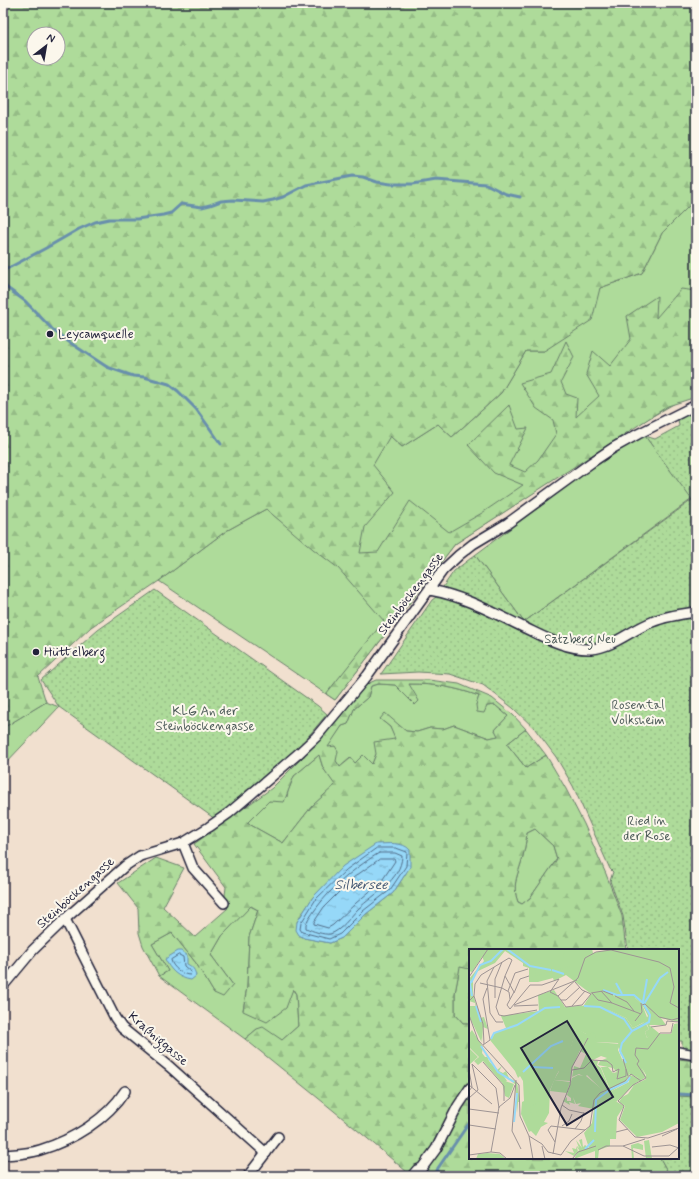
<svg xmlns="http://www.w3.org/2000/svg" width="699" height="1179" font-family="Mynerve,sans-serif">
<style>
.grass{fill:#aedb9a;stroke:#687e6a}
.forest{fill:url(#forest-firs);stroke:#687e6a;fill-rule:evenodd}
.park{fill:url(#park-dots);stroke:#687e6a}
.water{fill:url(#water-ripples);stroke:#688fac}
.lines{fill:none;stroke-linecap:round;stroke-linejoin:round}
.shore{stroke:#506b87;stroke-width:1}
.stream{stroke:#688fac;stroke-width:3}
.street-casing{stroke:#22223b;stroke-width:12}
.street{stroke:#fbf7ec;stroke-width:9}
.poi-dot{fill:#22223b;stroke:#fbf7ec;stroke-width:1.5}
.labels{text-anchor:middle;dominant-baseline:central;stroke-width:4;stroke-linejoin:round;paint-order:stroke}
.poi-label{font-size:13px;fill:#22223b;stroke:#fbf7ec;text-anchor:start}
.street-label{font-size:13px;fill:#22223b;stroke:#fbf7ec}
.park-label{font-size:13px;fill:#4c5a58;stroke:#fbf7ec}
.water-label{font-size:14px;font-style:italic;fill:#455974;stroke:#fbf7ec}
.inset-river{fill:none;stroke:#96d8f8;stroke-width:2}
.inset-road{fill:none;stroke:#9e9494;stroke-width:1}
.view{fill:#22223b;fill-opacity:0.15;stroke:#22223b;stroke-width:2}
.inset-edge{fill:none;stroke:#22223b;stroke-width:2}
</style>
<defs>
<pattern id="forest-firs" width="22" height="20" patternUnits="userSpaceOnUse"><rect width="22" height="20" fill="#aedb9a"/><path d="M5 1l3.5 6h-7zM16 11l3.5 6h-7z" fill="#95bc86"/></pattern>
<pattern id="park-dots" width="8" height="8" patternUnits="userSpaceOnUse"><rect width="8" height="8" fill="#aedb9a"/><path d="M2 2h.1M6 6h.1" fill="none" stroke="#95bc86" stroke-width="1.8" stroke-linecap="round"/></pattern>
<pattern id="water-ripples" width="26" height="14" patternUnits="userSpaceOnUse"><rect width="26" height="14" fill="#96d8f8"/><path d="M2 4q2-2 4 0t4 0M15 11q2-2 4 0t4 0" fill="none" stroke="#81b9d6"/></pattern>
</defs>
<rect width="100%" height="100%" fill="#f1e0cf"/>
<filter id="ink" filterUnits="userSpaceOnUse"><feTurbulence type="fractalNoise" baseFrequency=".025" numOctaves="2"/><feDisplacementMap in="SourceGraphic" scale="8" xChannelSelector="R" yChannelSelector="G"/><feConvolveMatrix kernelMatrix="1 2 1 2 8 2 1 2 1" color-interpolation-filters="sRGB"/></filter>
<g filter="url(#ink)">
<!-- grass -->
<g class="grass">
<path d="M696,199V391L639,424L455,544L335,700L159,581L226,531L266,509L278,519L390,436L402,447L438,424L452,437L501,393L526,351H544L600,288L642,273L662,233Z"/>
<path d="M645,436L692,499L524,622L475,555L578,478L631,443Z"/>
<path d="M379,684L395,685L415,705L409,684C435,684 454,687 479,696L476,705L487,706L495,705L508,716L495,730L499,736L489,738L454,725L443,729L430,728L417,732L406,731L380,719L390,727L396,739L376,754L372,764L355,763L350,758L340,767L327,747L342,726L348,724L354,709L368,697L371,686Z"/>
<path d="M46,702L59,707L3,766V728Z"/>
<path d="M319,755L323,768L336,785L312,806L283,843L247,823L269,801L287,797L288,791L294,776Z"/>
<path d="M535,829L553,846L557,859L530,898L522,904L518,902C511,884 519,873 523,856C525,848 526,841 527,833Z"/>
<path d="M250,906L258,910L249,937L247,987L243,1010L292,989L296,994L298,1026L282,1040L257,1029L245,1039L159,976L168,971L152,944L172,933L196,963L214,993L233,985L211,955L222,936Z"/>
<path d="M460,966L470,969V1023H463L455,1014V993Z"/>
</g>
<!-- forest -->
<g class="forest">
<path d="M3,3H696V199L662,233L642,273L600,288L592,320L544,351H526L501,393L452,437L438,424L402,447L390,436L373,465L395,492L365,527L360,553L378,552L410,501L449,532L482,513L523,485L494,473L468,445L509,405L518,429L528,428L509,465L525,472L538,460L556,434L553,420L536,408L520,383L551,374L566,341L574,357L561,382L566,394L577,398L576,417L599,396L586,374L593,351L610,366L631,339L627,316L657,296L656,318L681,289L696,291V397L668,406L455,544L335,700L326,694L384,621L338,568L313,549L266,509L226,531L159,581L91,627L38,677L46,702L3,728ZM34,34H58V58H34Z"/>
<path d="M376,680H429L459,684L492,698L513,715L526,729L507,744L526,768L546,755L566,789L584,824L606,874L622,916L626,950H470V969L460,967L455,993V1014L463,1023H470V1158H660L670,1176H414L407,1172C354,1126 299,1083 245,1039L257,1029L263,1027L282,1040L298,1026L296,994L293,989L286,1008L267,1022L243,1011L247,987L249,937L258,910L251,906L222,936L211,955L233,985L223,997L214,993L196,963L172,933L152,944L168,971L159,976L143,946L139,933L138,908L118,883L156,858L184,868L163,907L195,937L228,908L224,903L226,887L194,844L272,788L322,738L367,684ZM379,684L395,685L415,705L419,701L409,684C435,684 454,687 479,696L476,705L477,712L484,713L487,706L495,705L508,716L495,730L498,736L489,738L454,725L443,729L430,728L417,732L406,731L385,713L380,719L390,727L395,739L374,742L376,754L372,764L363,755L355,763L351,758L340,767L336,761L338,751L335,746L328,747L342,726L348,724L354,709L368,697L371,686ZM319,755L323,768L335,785L312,806L283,843L247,823L269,801L284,802L294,776ZM535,829L553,846L557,859L530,898L522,904L518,902C511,884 519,873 523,856C525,848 526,841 527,833ZM406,873L393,893L366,914L342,938L330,943L304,938L297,922L313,897L327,883Z"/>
<path d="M678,1059L696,1061V1097L678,1096Z"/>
</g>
<!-- park -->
<g class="park">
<path d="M696,410V609L632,629L637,635C656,624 675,620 696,616V1052L685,1051L682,1045V1041H678V950H628L623,916L610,881L613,872L610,869L573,786L556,757L535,729L513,708L483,685L450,674L418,672L381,674L432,600L436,597H445L477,610L515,628L503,613L470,597L443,587L454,571L475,555L524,622L692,500L645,436L655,439L679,426L678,419Z"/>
<path d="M155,590L318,706L327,714L301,745L268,775L215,819L59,707L41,680L98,630Z"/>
<path d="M526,729L546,755L526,768L507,744Z"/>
<path d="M678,1096L696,1097V1176H670L660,1158H678Z"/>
</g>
<!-- water -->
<g class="water">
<path d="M376,844C387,844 403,841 410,850V867L393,893L366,914L342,938L330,943L304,938L299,935L296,930L297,922L313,897L343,866Z"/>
<path d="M178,951H181L187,955V964C193,967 195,970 196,976L191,980C178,978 170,970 165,959Z"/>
</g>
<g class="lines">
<!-- shore -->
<g class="shore">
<path d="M377,848H396L407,852L406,866L390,890L363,911L340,934L329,939L302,932L300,929L301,923L316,899L346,870Z"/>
<path d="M379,853H395L402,856C401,880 374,894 358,909C350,917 341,931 330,934C324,935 312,931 306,928V924C322,895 351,870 379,853Z"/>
<path d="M380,859H394L395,861L381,882L356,903L333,925L328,928L314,924V922L324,907L353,878Z"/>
<path d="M179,955L183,957L184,966L191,972L190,975C182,975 172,967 171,960Z"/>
</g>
<!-- stream -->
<g class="stream">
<path d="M3,271L46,248L79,229L95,222L109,219H137L163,215L171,213L181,204L202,207L210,205L221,201L233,200L263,202L273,200L283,197L306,185L352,176L363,177L377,182L391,184H413L436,180L486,184L506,194L520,197"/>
<path d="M3,285L25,301L53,330L69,342L107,367L133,376L144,377L169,384L178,391L196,409L221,444"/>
<path d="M678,1094L696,1095"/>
<path d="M435,1176L438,1168L467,1126L470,1123"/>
</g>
<!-- street casing -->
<g class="street-casing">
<g id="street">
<path d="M430,590C463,596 492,612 523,627C544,637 566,650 591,649C614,647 631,630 652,622C666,616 681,614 696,612"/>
<path d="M183,843L193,868L224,903"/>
<path d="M65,919L115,1018L122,1028L170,1067L266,1153"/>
<path d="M3,986L33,950L65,919L125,866L140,856L183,843L209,827L229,813L299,753L316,737L367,676L443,570L459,555L473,544L508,523L592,462L613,448L638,434L696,405"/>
<path d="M678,1052L696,1055"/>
<path d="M3,1155C15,1154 28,1154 40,1150C73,1140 107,1119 125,1091"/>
<path d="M248,1176L278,1137"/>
<path d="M412,1176L417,1170L422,1168L436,1149L458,1106L470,1088"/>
</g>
</g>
<!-- street -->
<use href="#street" class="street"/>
</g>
</g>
<!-- markers -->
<g class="poi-dot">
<circle cx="50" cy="334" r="4"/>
<circle cx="36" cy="652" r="4"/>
</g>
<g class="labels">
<!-- poi labels -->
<g class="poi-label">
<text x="58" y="334">Leycamquelle</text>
<text x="44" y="652">Hüttelberg</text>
</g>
<!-- street labels -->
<g class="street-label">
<text transform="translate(411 594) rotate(-53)">Steinböckengasse</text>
<text transform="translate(76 893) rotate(-42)">Steinböckengasse</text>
<text transform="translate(158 1039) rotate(41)">Kraßniggasse</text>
</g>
<!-- park labels -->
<g class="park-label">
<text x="580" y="639">Satzberg Neu</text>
<text x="638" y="705">Rosental<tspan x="638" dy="15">Volksheim</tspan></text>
<text x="205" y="711">KLG An der<tspan x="205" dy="15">Steinböckengasse</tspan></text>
<text x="647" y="821">Ried in<tspan x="647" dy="15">der Rose</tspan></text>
</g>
<!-- water labels -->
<g class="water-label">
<text x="361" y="885">Silbersee</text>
</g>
</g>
<!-- overview -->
<g transform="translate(469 949)">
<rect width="210" height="210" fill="#f1e0cf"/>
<path d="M107,79L119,86L103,117L101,132L85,131L100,105Z" fill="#aedb9a"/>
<path d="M10,0H123L124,4L143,0H210V73L192,69L197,76H180L185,80V83L178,89L176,83L180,80L178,75L164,82L153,96L152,107L149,94L127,93L120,89L111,100L101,124L90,122L88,125L81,141L80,164L75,173L79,174L72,178L67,187L62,182L60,183L52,165L53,153L55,152L54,132L51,127L49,129L46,122L21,91L26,84L37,79L32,67L70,62L69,46L85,41L96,58L122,56L136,59L157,69L164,79L174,74L179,67L173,55L166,49H149L136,42L121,44L97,26L85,32L84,29L69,33H60V19L54,17V14L36,2L26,14L7,23L4,30V45L11,69L15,68L19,80L14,78L13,94L6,54L0,52V30L15,12ZM107,80L117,85L113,93L109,91L106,93V103L102,99ZM3,81L14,98L13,104L16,108H18L17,104L20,112L28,121L33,117L30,122L34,124L37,122L40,129L48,133L51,153H49L48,164L46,135L34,126L38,132L33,134L14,112L9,116L5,112L10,108L0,98V85ZM156,108L161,125L156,132L161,129V131L136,146L155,157L148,168L147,190H141V197L130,201L129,210H126V202L105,210L110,201L108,198L109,203L105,207L96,202L105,204L103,199L107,200L108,197L110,199L107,191L113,199L110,191L113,190L114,198L116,196L120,199L115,184L123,174L125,160L109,157L112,154L107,155L104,148L106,155L100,153L101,156L94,152L98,148V152H102V149L98,146L103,129L109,126L117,127L135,142L140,138L132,118H139L144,124L148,123V130Z" fill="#aedb9a" fill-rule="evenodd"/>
<path d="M1,0L17,2L3,23L0,22ZM45,0H96L94,9L102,17L67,27L65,15ZM124,42H136L149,49H166L173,55L179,71L164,79L157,69L140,61L115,56ZM0,57H7L12,74V92L1,69ZM210,74V174L193,183L168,188L151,171L156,157L150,153L153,148L159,145L165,136L177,130V126L173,119L177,128L167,134L147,153L135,146L160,133L161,126L170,129L161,125L152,103L153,95L164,82L177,75L180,80L176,83L178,89L185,80L191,85H202L205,75ZM123,83L126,85L127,93L151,95L149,101L156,117L157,126L148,129V123L144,119L129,116L131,112L138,109L132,107L124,111L129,112L128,116L132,119L140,139L134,142L118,126L116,128L110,125L103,128L105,117L111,119L117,105L111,102ZM0,99L9,108L0,116ZM85,131L101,133L98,144L81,142ZM36,132L45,135L40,149L36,147L33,134ZM71,152H78L76,159L67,163L70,168H64L60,159ZM180,191L183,210H177L175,192ZM169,194L174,196V201L164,199L165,210H163L162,196ZM18,204L31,205L37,210H7L9,205Z" fill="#aedb9a"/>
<path class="inset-river" d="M38,0L61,17L82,21M83,21L95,25M0,29L3,47M2,34L11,16L22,12L34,0M147,34L153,45M134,41L148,46H165L174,54L181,66L180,73L163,82L153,94L151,102L157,114M174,53L178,30M175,55L191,29L199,23M7,57L12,73M115,57L131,58L155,70L163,82M22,90L25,84L48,76L76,59L91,58M12,97L29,123L45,133M63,118L84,119M54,123L82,97L94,92M45,173L48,144M126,183L127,151L142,140L158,133L161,128M116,200L125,191"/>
<path class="inset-road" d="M25,18L18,32L21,64L27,73H34M36,27L27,58L30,66L35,67L68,61M0,28L19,0M106,33L113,41L122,45M11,34L33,39L40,43L41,50M39,42L46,24L59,20M132,42L143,54L172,65M45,44L51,30L60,27M122,44L134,42L144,46M123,44L129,51L143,54M5,47L14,75L15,95M89,47L97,58L113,56L122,45M146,47L158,53L165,62M26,49V30L33,13M92,51H97L111,38M0,52L5,47L6,35L12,26L40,9L43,11L36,27L45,43L38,56L41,60L61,36H73L90,30L81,43L89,47L109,29L116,9L127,3L142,1L190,13L201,19L205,38L201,54L210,59M45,56L108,31M173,56L176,55L190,68L203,71L210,69M45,57L69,56M103,57L116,42M0,66L9,91L50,136L51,167L60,187L64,210M166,72L173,63L172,54M204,74L202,84H191L179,100L167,99L166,106L170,112L168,115L177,129L164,136L149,152L155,157L150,171L166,188L179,189L210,179M182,78L197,76L198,72L210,73M14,96L21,91L14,50L18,39M154,110L159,127M14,113L35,137V152M3,115L27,139L30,159M0,121L3,138L0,142M103,121L115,119L123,111L138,112L143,116L144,123L150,120L148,130L157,127V120M47,131L43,182L52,200M0,136L23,155M0,149L9,141L3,115M93,156L100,161L114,164M0,160L30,164M0,176L27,180M93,177L100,172L103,165M106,180L112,172L115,163M147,183L159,180M60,187L73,195L79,203L92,206M193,187L208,180M86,193L79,181L82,177L116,181M73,197L76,210M154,197L175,207H200M183,198L201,196L210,199M129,201L137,197H154L176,190M22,203L30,158L41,149L46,136M84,205L92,159L101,136L103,118L119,89M0,206L22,203L31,204L38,210M92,206L102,192L121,177L125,151L131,144L156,132L162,125L172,132M200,207L210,198M103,210L109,203L127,197"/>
<path class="view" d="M98,72L144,148L98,176L52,99Z"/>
<rect width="210" height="210" class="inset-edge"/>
</g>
<!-- margin -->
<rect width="699" height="1179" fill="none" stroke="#fbf7ec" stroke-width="16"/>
<rect x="8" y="8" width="683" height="1163" fill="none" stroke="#22223b" stroke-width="1.5" filter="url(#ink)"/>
<!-- north arrow -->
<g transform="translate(46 46) rotate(31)"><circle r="19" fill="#fbf7ec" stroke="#a4a2a5"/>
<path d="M0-3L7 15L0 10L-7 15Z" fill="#22223b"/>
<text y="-6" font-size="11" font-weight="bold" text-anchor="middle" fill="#22223b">N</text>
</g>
</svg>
